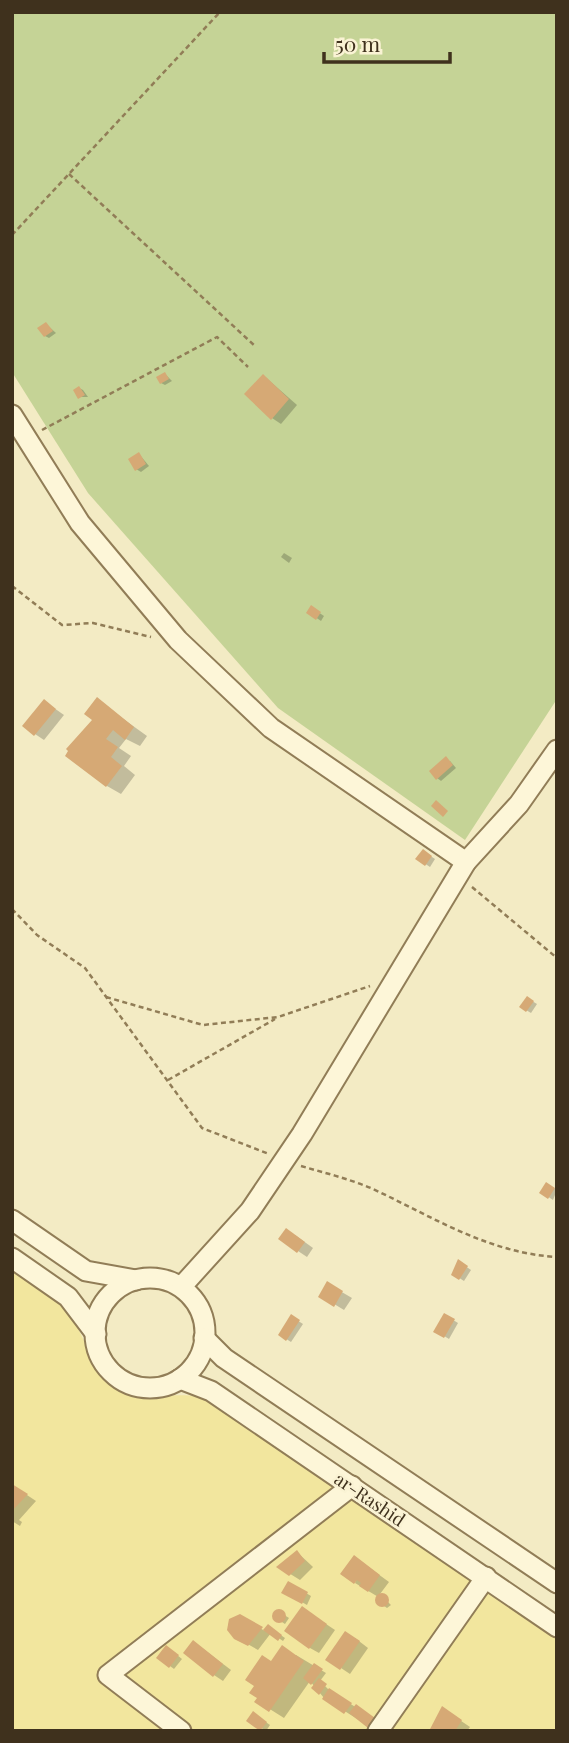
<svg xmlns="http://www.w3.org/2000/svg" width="569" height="1743" font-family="'Playfair Display',serif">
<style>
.green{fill:#c5d396}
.sand{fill:#f2e69e}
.shadow{fill:#0003}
.building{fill:#d6a975}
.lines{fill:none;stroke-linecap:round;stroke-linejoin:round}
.minor-casing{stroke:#917d57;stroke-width:23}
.path{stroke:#917d57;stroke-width:2.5;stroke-dasharray:5 3.5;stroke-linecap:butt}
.minor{stroke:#fdf6d8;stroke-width:19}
.labels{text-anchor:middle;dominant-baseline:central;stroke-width:5;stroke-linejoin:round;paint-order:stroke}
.street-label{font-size:18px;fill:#3f311d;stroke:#faf3d4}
</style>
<rect width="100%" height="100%" fill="#f3ebc4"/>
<!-- green -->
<path class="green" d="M12,12H557V699L465,840L278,708L88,493L12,372Z"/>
<!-- sand -->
<path class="sand" d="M12,1265C28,1276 53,1289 64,1304C84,1331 90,1372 123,1389C145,1400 178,1392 203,1397L557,1635V1731H12Z"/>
<!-- shadow -->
<g class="shadow">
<path d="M46,324L56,333L49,338L45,336Z"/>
<path d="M165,374L172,381L165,385L161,383Z"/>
<path d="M264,376L297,405L281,424L272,418Z"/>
<path d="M79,388L83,390L88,397H79Z"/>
<path d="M139,454L149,466L141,472L136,469Z"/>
<path d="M284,553L292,558L289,563L281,557Z"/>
<path d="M312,608L324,616L321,621L308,612Z"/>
<path d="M97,700L147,736L140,746L126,739L119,748L131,756L124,766L135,775L121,794L107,786Z"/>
<path d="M44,701L64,715L44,740L35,734Z"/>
<path d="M450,761L456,768L441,781L437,778Z"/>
<path d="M423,851L435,859L430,867L418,859Z"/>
<path d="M527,998L537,1004L531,1013L521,1007Z"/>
<path d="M547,1184L557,1190L553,1200L541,1192Z"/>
<path d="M295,1235L313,1248L307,1257L298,1251Z"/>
<path d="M458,1261L471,1270L464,1281L453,1274Z"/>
<path d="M328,1284L352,1298L344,1310L321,1296Z"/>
<path d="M445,1315L458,1323L449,1339L436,1331Z"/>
<path d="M292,1317L303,1324L291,1342L280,1335Z"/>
<path d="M12,1485L36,1501L19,1520L22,1522L20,1526L12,1521Z"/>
<path d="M297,1552L313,1567L300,1580L279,1567Z"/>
<path d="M363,1563L389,1582L380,1594L391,1605L387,1608L377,1601L380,1598L355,1583Z"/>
<path d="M289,1583L311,1596L307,1605L284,1592Z"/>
<path d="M278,1611L289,1618L285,1624L274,1617Z"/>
<path d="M311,1614L335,1630L319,1653L310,1648Z"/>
<path d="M239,1616L265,1631L272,1629L285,1638L283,1641L271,1633L258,1650L235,1637Z"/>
<path d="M355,1638L368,1648L350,1674L341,1668Z"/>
<path d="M202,1648L231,1670L223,1681L214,1675Z"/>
<path d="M171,1650L182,1659L174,1669L170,1666Z"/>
<path d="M296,1655L326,1673L320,1681L328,1689L378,1722L373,1729L324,1698L310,1681L284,1718L257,1701L272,1663Z"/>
<path d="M442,1708L470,1727L467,1731H431Z"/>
<path d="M257,1716L270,1725L266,1731L249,1720Z"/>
</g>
<!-- building -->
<g class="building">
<path d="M46,322L53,331L44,337L37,328Z"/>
<path d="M165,372L169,379L160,384L156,377Z"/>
<path d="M263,374L289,399L271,420L244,394Z"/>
<path d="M79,386L85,395L78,399L73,390Z"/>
<path d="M139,452L146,464L135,471L128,459Z"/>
<path d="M311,605L321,612L316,620L306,613Z"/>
<path d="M97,697L134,727L125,740L113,730L106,739L118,747L111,757L122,766L106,787L65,756L68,751L66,749L92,720L84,714Z"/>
<path d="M44,699L56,709L34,736L22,726Z"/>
<path d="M446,756L453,765L436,780L429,771Z"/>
<path d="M436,800L448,811L443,817L431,806Z"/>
<path d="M423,849L432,856L425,866L415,859Z"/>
<path d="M527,996L534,1001L526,1012L519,1007Z"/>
<path d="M546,1182L555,1188L548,1199L539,1193Z"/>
<path d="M286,1228L305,1242L297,1253L278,1239Z"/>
<path d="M458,1259L468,1266L459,1280L451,1275Z"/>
<path d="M327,1281L343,1291L334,1307L318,1297Z"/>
<path d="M444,1313L455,1319L444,1338L433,1332Z"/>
<path d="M291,1314L300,1320L286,1341L278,1335Z"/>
<path d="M12,1484L28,1494L12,1511Z"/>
<path d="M297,1550L305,1561L289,1576L276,1567Z"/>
<path d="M354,1555L380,1575L368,1592L359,1586L361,1583L357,1580L354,1584L340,1574Z"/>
<path d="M288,1581L308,1592L302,1604L281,1593Z"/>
<circle cx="382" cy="1600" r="7"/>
<path d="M302,1606L327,1624L309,1649L284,1631Z"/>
<circle cx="279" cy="1616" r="7"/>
<path d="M240,1614L263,1627L248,1646L234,1639L227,1630L229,1619Z"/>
<path d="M268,1624L282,1635L278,1641L263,1630Z"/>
<path d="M345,1631L360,1641L340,1670L325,1660Z"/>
<path d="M193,1640L223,1664L213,1677L183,1653Z"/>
<path d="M166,1645L179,1655L169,1668L156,1658Z"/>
<path d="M282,1645L304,1661L269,1712L254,1702L257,1698L249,1693L254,1686L245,1680L262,1655L271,1661Z"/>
<path d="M314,1663L323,1669L311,1685L303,1678Z"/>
<path d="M319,1678L327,1684L319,1695L311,1688Z"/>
<path d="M329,1688L352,1703L344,1714L322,1699Z"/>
<path d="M356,1704L375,1718L368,1728L349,1713Z"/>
<path d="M442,1706L462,1720L455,1731H429Z"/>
<path d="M253,1711L267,1722L260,1731L246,1721Z"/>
</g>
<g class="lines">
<!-- minor casing -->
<g class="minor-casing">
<g id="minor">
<path d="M12,415L80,523L178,640L271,728L466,862"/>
<path d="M12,1220L86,1271L136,1280"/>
<path d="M12,1258L68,1297L96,1334"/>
<circle cx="150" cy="1333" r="55"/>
<path d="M182,1286L250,1211L302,1134L466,862L519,804L557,750"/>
<path d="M204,1338L224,1358L557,1583"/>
<path d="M180,1379L211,1391L557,1627"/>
<path d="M181,1731L108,1675L352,1486"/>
<path d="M378,1731L486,1577"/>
</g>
</g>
<!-- path -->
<g class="path">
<path d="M69,174L255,346"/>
<path d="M12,235L220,12"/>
<path d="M42,430L217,337L248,367"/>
<path d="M12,586L62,625L93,623L151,637"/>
<path d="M472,887L557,958"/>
<path d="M12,909L37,935L85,968L202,1128L269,1154"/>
<path d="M106,997L203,1025L278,1017L370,986"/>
<path d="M168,1080L275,1019"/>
<path d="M301,1166C325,1173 350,1179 373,1189C433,1217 488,1253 557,1257"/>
</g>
<!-- minor -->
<use href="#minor" class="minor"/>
</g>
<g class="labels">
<!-- street labels -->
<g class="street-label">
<text transform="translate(370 1499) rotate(34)">ar-Rashid</text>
</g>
</g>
<!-- border -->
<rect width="569" height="1743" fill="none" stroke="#3f311d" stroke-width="28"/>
<!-- scale -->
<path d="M324 52v10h126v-10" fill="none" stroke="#3f311d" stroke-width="3.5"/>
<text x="335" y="52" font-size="21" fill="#3f311d" stroke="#faf3d4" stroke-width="5" paint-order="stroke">50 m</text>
</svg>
